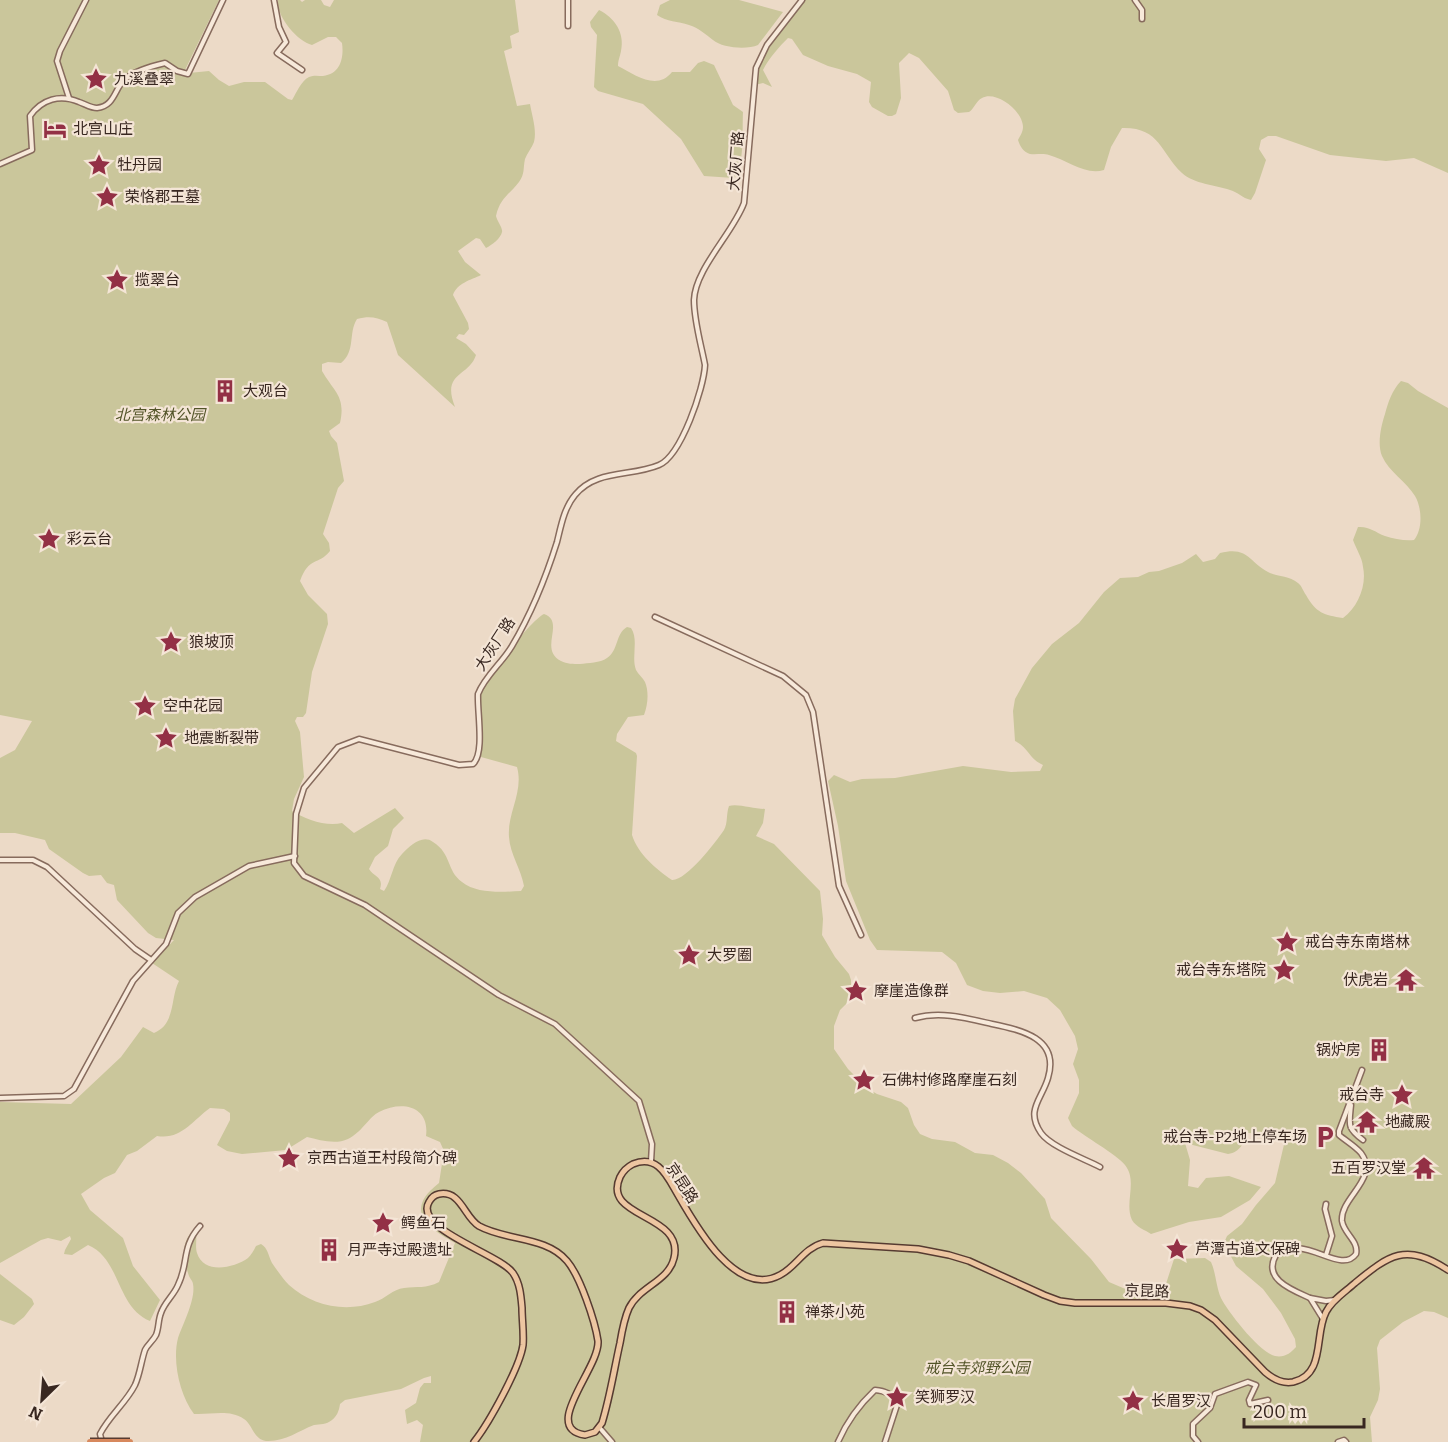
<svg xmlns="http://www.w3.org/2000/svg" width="1448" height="1442" font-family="Bitter,'Noto Sans SC',serif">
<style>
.green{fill:#cac69b}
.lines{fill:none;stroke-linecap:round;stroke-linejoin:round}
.minor-casing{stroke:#876b5d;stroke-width:7}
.major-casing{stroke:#563b31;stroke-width:8}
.minor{stroke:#f7e9da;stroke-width:4}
.major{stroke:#edc6a1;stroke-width:5}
.highway-bridge-casing{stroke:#563b31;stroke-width:9;stroke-linecap:butt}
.highway-bridge{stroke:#d7885d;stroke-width:6}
.labels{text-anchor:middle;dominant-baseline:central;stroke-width:4.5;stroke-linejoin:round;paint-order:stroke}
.poi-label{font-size:15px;fill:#382720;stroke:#f4e5d6;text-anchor:start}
.street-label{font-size:15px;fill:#382720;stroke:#f4e5d6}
.park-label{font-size:15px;font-style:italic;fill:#525428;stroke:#f4e5d6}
</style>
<rect width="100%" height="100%" fill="#ecdac7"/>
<!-- green -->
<g class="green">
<path d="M0,0H219L185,70L189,73L209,71L219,80L229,86L244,82H265L288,99L292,100C297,92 301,81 309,77C314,75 318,76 323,76C341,74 344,57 342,43L336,37H328L312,45C297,41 276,16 278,0H300L302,2L305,0H321L324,5L330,7L334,0H515L519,32L510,36L512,48L504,51L517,106L530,104C532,116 537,130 534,142C532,148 527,153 525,159C523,168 525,174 519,182C509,195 500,198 496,216C497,221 503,228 502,232C501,238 492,245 486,248L480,239L476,238L458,251L465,262L481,275C471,280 457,283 453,295L468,323L469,329L464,335L459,334L456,338L466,344L476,355C469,377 441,372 455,407L398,355L387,322C376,317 369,316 357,319C348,333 356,351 341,363L328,362L322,364V371C334,392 346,396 340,423L329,431L331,436L337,443L344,481L338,488L323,534L329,543L330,551C318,566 309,556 300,581L308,595L327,614L328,624L312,672L306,713L303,717H297L295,721L300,732L304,777L294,799L292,811C305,819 326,827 342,823L354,833L395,808L404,818L393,829L388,846L375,857L369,869C374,877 384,877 380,889L384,891C392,880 392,864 402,854C410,846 422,834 433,842C452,854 446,870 462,882C477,894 502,892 521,891L524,886C521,869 510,854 509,837C507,813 524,792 517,767L481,757V694L483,687C492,672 530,621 544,614C566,622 538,649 561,661C567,664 573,664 580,664C588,663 600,663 607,658C619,650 615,634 627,627L631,628C639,640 631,657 636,670C638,674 643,678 645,682C649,691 648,705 644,715L628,717L617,734L616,741L636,753L637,756L632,835C638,854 656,869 672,880C686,881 716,842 724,830C728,823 726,814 729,806C737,803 754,809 765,809L763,823L756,836L774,844L820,891L823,919L822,935L835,957L849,974L851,980V999L840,1010L834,1026V1049L848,1069L867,1088L877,1094L901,1102L908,1108L914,1125L920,1134L932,1139L955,1142L975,1153L993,1155L1008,1163L1021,1173L1045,1199L1051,1218L1091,1259L1109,1282L1130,1291L1155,1295L1164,1290L1174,1259L1205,1258L1211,1262C1216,1273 1216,1287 1221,1298C1228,1312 1260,1353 1275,1356C1284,1358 1291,1353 1296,1347L1295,1339L1281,1313L1263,1289L1236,1266L1224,1243L1227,1236L1242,1224L1256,1205L1275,1183L1286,1136L1276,1134L1248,1133C1243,1143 1241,1152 1228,1154L1185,1143L1190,1160L1188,1186L1198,1188L1206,1178L1229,1176L1261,1187L1250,1200L1221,1217L1189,1222L1151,1234C1145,1230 1136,1227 1132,1220C1124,1203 1138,1181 1125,1165C1116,1154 1085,1137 1072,1126L1068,1118L1079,1093V1080L1073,1064L1078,1049L1075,1036L1060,1010L1047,998L1024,991L1000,993L983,991L967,985L956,963L942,952L877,950L870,940L846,881L838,826L828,781L834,775L850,782L862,779L895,778L963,766L1011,772L1040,771L1043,765C1028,758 1030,749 1015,741L1013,711L1015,699L1032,668L1052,644L1079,623L1104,592L1120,578L1138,577L1149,572L1159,571L1182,563L1196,554L1203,562L1215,559L1220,553C1248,546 1248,561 1268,572C1278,577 1289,575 1298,583C1302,586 1303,591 1306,595C1316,613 1324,615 1343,618C1358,607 1367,585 1363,567C1362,557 1356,549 1353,540L1358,527C1369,526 1375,532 1385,536C1394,539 1405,541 1414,540C1423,529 1422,508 1415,496C1406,481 1389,472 1382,456C1377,444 1381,426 1385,414C1388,403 1392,390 1401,381L1408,383L1418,391L1448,408V1318L1434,1312L1424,1311L1403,1322L1380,1340L1377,1348L1380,1389L1378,1400L1370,1417L1372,1442H420L423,1425L417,1420L407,1424L405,1410L416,1403L420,1388L424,1383H431V1376L424,1378L401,1389L345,1400L340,1404C339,1411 337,1416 332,1420C326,1425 320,1424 314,1425C298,1431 285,1442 266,1441C253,1439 253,1425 244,1419C229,1409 211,1415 194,1414C180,1395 172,1362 178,1338C183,1324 196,1299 193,1284C193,1281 190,1279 189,1276C184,1262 180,1244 192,1232L196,1234C197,1240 195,1247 197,1253C204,1275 234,1268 248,1258C251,1255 254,1250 256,1246L261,1244C268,1248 268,1255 272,1263C277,1270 283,1279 289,1285C312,1306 346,1313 375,1302C385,1299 393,1289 404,1288C417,1286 426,1289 439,1282L455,1243C426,1227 404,1210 439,1183L444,1151L440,1142L426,1136C430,1106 402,1100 379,1112C370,1116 361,1133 348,1139C335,1145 320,1140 307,1137L286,1150L242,1154L227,1151L217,1145L230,1120V1113L224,1109L210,1108C192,1121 181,1140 157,1136L137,1151L127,1155L115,1173L104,1178L81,1194L90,1210L123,1238L133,1266L160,1300L150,1321C116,1307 121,1259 88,1245L72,1255L64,1254L65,1250L71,1239L70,1236L61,1241L48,1238L41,1240L0,1263V1102L71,1104L121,1057L143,1027L154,1033C176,1024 170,998 179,981L152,963L174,940L156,938L148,933L117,900L114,885L107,883L101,875L89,876L83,873L49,849L45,840L15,833H0V758L15,750L32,721L0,715Z"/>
<path d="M670,0H739L783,12L758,45C747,50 722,48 713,40C705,34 699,28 689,25C678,21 667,22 657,15L660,5Z"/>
<path d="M805,0H1448V173L1414,158L1386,161L1330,155L1276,136H1268L1261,140L1259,149L1266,160L1255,193L1251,200C1242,198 1238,192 1230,190C1215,185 1194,184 1182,173C1160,152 1160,127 1122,128L1111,147L1104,170C1086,176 1067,160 1049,155C1043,153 1036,155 1030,154C1023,152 1020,146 1018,140C1020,136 1023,132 1023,127C1023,111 996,90 982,98C976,101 974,109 969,112L958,113L954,110L948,91L919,58L909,53L899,63L901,98L896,114L892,116H888L872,107L869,102L871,82L857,74L828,66L803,55L792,39L788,38C779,47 769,58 763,70L772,87L763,83L755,85C759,48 783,28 805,0Z"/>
<path d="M599,10C615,18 625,33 621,51C620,57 618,60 618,66C635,75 657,91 672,72H690L698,63L704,61L714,65L733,105L743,112C742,128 745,167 734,178L704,176L681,139L643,104L598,91L594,87L597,35L591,27L590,22Z"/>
<path d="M0,1274L32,1299L34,1304L24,1317L14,1325L0,1320Z"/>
</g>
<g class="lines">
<!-- minor casing -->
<g class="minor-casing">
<g id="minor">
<path d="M274,0L279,27L286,42L277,53L302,70"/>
<path d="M1135,0L1142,10V19"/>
<path d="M568,26V0"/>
<path d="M69,98L57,61L60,51L86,0"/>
<path d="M0,164L32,150L30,116C42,99 60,94 79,102C85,104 91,108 97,108C115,106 114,89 125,79C136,70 152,66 165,63L177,71L188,74L223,0"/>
<path d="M655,617L783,676L806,695L813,712L839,886L861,935"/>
<path d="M0,860H33L47,867L135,949L151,960"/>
<path d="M915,1018C941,1011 966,1018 992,1024C1021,1030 1060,1038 1048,1078C1042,1099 1025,1110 1041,1133C1051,1147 1085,1159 1100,1167"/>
<path d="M0,1098L64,1096L74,1089L133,981L166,944L178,913L195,897L249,866L295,856"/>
<path d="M1351,1105C1349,1125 1347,1128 1363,1140"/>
<path d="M651,1162L652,1144L639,1101L555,1024L499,995L365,905L304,876L294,863L296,814L304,788L338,747L359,739L459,765L473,764C485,753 477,712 478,694C485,676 502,663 512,646C531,614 546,577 557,542C561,526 564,508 575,495C596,469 631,477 659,465C681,456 704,388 705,365C701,344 694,321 694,300C695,269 733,233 744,203L756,68L767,45L802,0"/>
<path d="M1326,1204L1325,1209L1332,1236L1326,1255"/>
<path d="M1310,1298C1292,1290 1262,1279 1276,1255C1304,1232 1340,1276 1356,1254C1359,1241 1344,1234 1342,1221C1340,1197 1380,1179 1361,1153C1355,1146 1346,1141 1339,1135V1131L1362,1070"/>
<path d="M1323,1319L1310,1298L1326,1301L1335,1300"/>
<path d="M599,1427L612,1442"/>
<path d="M102,1442L100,1434C109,1416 126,1403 135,1385C140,1374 141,1362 145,1350C148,1344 153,1341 156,1335C159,1328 158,1320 161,1313C164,1303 174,1295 178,1285C189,1263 181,1247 200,1226"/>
<path d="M838,1442C847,1421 858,1406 875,1390C886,1391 891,1394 898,1402L885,1442"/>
<path d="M1198,1442L1193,1436V1424L1210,1408L1215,1394L1248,1382L1256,1385L1249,1400L1250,1404L1268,1400"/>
<path d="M1338,1442L1344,1440L1346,1442"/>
</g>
</g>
<!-- major casing -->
<g class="major-casing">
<path id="major" d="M474,1442C489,1423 520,1367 523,1345C524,1333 522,1320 522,1308C521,1296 520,1283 513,1273C500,1254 413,1229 429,1202C431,1198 434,1195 439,1194C461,1190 464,1217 479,1226C506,1241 546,1236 567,1261C580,1276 595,1321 598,1341C600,1368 540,1428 585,1435L595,1432L602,1423C610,1397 614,1370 620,1343C622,1331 624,1319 629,1308C639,1287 669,1281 674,1258C685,1213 601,1219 620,1177C623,1171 627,1167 633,1164C655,1155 665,1172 674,1188C692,1219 734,1300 780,1275C796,1267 804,1248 823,1243L918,1249L949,1255L969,1261L1044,1295L1060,1301L1075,1303H1166L1190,1306L1201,1310L1215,1320L1265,1372C1273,1379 1282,1384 1293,1382C1326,1375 1314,1334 1326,1312C1332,1300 1345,1292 1355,1283C1389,1255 1406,1242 1448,1270"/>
</g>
<!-- minor -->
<use href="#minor" class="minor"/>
<!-- major -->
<use href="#major" class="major"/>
<!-- highway-bridge casing -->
<g class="highway-bridge-casing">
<path id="highway-bridge" d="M90,1442H130"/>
</g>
<!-- highway-bridge -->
<use href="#highway-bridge" class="highway-bridge"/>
</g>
<!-- icons -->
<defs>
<g id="sight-bare" transform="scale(1.8)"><path d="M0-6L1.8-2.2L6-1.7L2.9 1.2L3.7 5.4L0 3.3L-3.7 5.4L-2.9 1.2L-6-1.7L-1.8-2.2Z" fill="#933045" stroke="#f4e5d6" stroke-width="2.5" paint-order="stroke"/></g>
<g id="hotel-bare" transform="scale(1.8)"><path d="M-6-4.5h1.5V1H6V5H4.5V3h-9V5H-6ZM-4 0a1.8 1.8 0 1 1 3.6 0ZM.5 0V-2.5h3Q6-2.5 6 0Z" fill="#933045" stroke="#f4e5d6" stroke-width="2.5" paint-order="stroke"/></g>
<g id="building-bare" transform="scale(1.8)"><path d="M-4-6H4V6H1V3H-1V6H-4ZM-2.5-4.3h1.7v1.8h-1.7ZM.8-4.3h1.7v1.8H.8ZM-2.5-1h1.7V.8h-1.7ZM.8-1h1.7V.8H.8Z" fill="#933045" stroke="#f4e5d6" stroke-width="2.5" paint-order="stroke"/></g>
<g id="temple-bare" transform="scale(1.8)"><path d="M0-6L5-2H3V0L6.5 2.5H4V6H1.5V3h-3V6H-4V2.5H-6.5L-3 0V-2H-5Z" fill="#933045" stroke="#f4e5d6" stroke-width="2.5" paint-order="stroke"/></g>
<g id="parking-bare" transform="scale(1.8)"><path d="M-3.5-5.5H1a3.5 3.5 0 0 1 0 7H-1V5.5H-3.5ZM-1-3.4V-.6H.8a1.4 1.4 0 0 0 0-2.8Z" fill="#933045" stroke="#f4e5d6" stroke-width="2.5" paint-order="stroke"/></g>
</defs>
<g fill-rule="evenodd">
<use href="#sight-bare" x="96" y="79"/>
<use href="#hotel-bare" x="55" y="129"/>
<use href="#sight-bare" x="99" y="165"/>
<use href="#sight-bare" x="107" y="197"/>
<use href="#sight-bare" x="117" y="280"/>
<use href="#building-bare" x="225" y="391"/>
<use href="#sight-bare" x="49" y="539"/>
<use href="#sight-bare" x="171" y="642"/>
<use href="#sight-bare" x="145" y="706"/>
<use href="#sight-bare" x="166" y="738"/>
<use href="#sight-bare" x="1287" y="942"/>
<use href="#sight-bare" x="689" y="955"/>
<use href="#sight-bare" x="1284" y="970"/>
<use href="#temple-bare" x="1406" y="980"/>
<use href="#sight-bare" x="856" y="991"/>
<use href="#building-bare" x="1379" y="1050"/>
<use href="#sight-bare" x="864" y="1080"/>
<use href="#sight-bare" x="1402" y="1095"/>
<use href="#temple-bare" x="1367" y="1122"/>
<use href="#parking-bare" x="1325" y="1137"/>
<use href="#sight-bare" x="289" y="1158"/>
<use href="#temple-bare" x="1424" y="1168"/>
<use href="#sight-bare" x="383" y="1223"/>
<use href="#sight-bare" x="1177" y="1249"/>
<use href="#building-bare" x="329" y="1250"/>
<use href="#building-bare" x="787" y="1312"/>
<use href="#sight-bare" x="897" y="1397"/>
<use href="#sight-bare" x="1133" y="1401"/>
</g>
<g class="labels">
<!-- poi labels -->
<g class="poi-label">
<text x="114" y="79">九溪叠翠</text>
<text x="73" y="129">北宫山庄</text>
<text x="117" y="165">牡丹园</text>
<text x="125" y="197">荣恪郡王墓</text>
<text x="135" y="280">揽翠台</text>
<text x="243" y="391">大观台</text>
<text x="67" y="539">彩云台</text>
<text x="189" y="642">狼坡顶</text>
<text x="163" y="706">空中花园</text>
<text x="184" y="738">地震断裂带</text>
<text x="1305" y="942">戒台寺东南塔林</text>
<text x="707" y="955">大罗圈</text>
<text x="1266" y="970" text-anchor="end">戒台寺东塔院</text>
<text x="1388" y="980" text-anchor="end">伏虎岩</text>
<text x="874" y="991">摩崖造像群</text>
<text x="1361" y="1050" text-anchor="end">锅炉房</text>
<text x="882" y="1080">石佛村修路摩崖石刻</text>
<text x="1384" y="1095" text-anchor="end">戒台寺</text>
<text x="1385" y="1122">地藏殿</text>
<text x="1307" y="1137" text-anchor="end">戒台寺-P2地上停车场</text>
<text x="307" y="1158">京西古道王村段简介碑</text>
<text x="1406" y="1168" text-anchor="end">五百罗汉堂</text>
<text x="401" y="1223">鳄鱼石</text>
<text x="1195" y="1249">芦潭古道文保碑</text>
<text x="347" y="1250">月严寺过殿遗址</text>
<text x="805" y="1312">禅茶小苑</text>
<text x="915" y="1397">笑狮罗汉</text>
<text x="1151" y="1401">长眉罗汉</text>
</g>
<!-- street labels -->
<g class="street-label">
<text transform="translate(736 161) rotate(-85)">大灰厂路</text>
<text transform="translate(495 644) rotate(-57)">大灰厂路</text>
<text transform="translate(682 1183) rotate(57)">京昆路</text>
<text transform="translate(1147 1291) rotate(2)">京昆路</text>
</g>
<!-- park labels -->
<g class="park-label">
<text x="160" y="415">北宫森林公园</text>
<text x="977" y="1368">戒台寺郊野公园</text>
</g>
</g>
<!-- north arrow -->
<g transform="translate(42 1400) rotate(205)" stroke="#f4e5d6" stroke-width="4.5" paint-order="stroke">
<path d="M0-4.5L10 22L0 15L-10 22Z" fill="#382720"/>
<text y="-9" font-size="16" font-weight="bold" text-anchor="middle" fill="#382720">N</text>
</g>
<!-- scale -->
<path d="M1244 1418v9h120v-9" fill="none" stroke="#382720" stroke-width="3"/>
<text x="1253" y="1418" font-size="18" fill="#382720" stroke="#f4e5d6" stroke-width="4.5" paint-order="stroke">200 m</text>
</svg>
